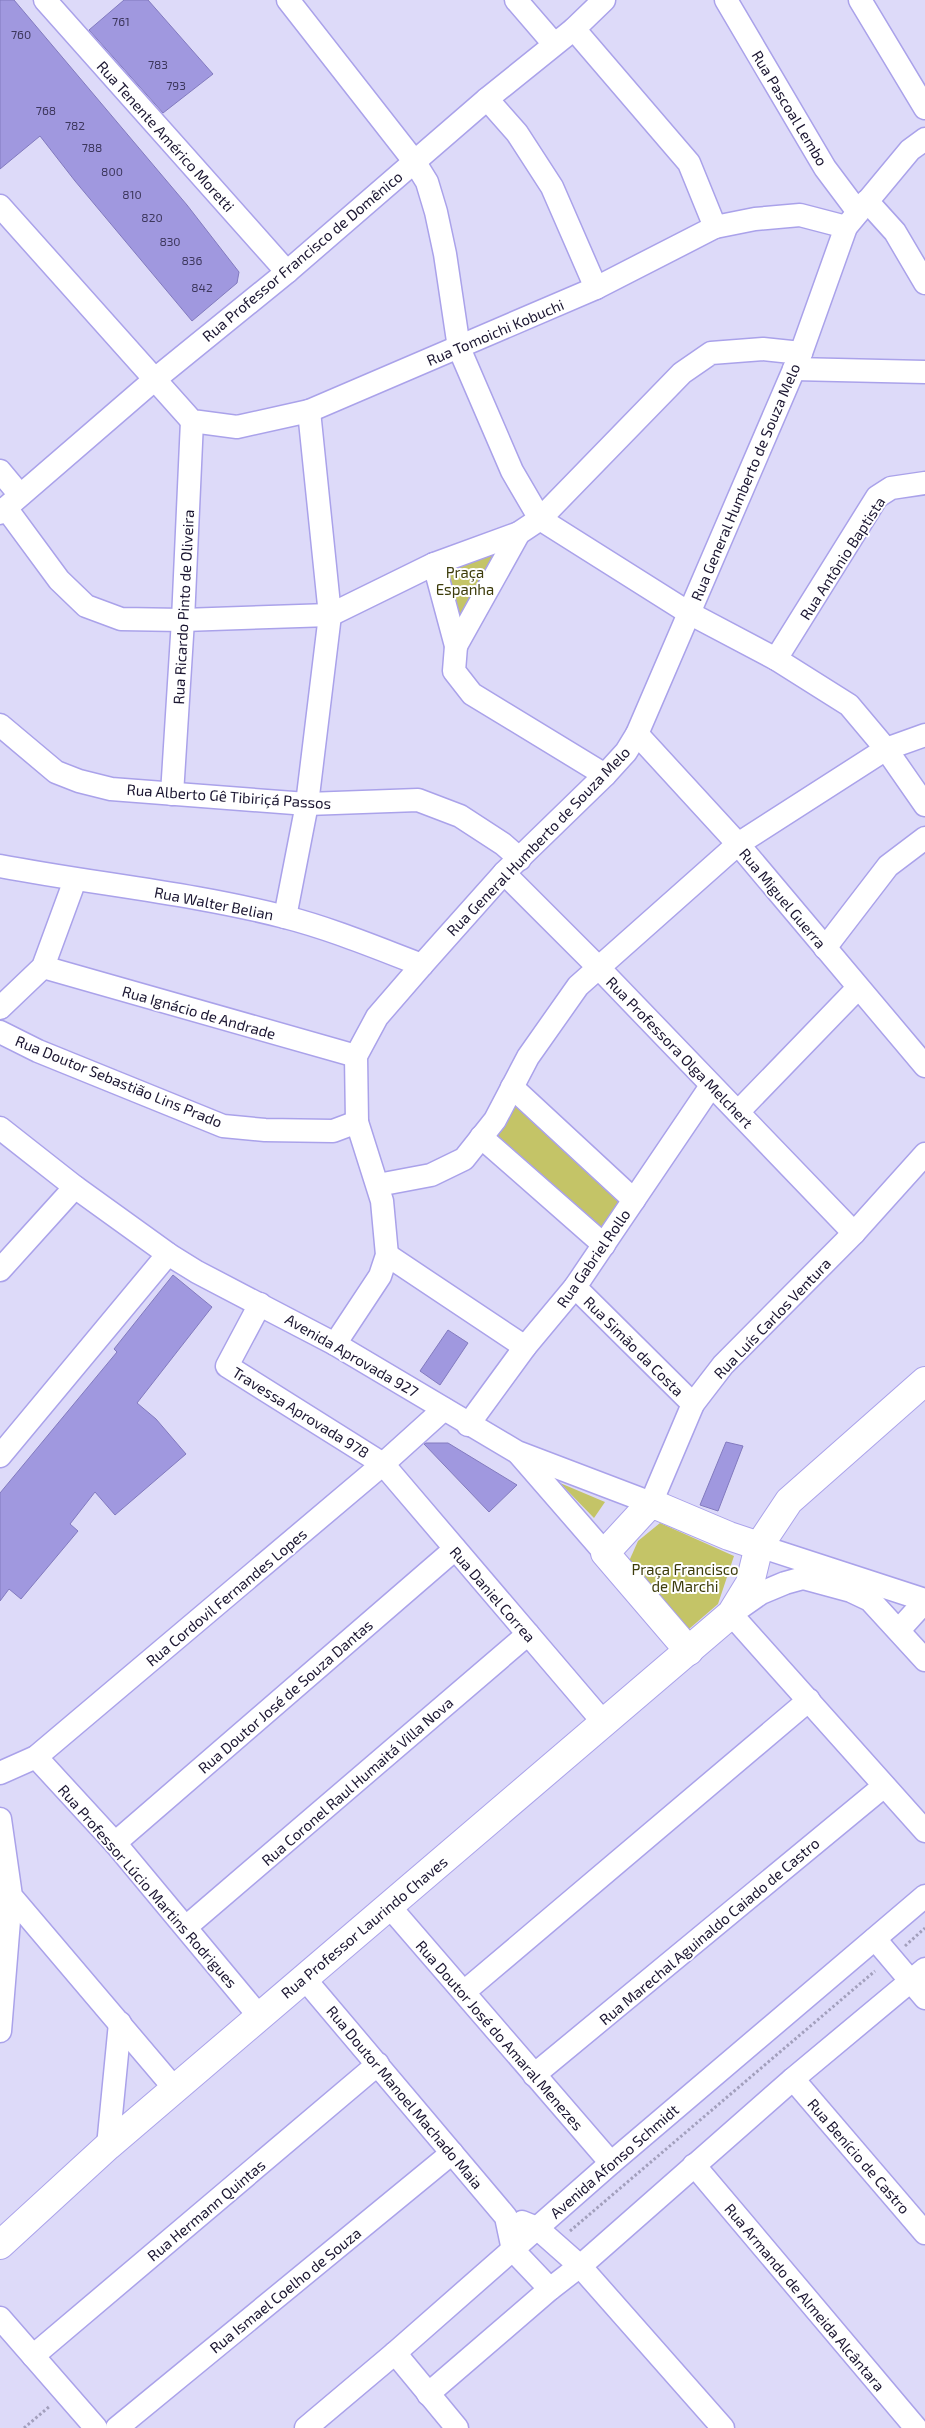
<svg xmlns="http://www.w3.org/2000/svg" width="925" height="2428" font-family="'Exo 2',sans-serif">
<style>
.green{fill:#c4c467}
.building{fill:#a098df;stroke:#827abf}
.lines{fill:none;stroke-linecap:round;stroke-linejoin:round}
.minor-casing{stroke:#aaa2ea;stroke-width:25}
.tertiary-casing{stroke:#aaa2ea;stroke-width:30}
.path{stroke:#a29fbc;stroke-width:3;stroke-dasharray:2.5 2.5;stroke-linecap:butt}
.minor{stroke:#fff;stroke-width:22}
.tertiary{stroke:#fff;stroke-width:28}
.labels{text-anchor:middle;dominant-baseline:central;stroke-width:4;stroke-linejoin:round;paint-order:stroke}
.number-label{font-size:12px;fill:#3c365c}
.street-label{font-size:15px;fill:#1b1631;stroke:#fff}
.park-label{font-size:15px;fill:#3d3c0b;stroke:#fff}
</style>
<rect width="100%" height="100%" fill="#dddaf9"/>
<!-- green -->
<g class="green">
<path d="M501,543L462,623L444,571Z"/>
<path d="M512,1087L631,1205L603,1241L487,1136Z"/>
<path d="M560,1483L605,1502L594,1518Z"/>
<path d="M660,1523L734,1556L718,1604L682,1635L626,1568L638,1541Z"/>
</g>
<!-- building -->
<g class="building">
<path d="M0,0H14L187,205L239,272L237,283L192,321L75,181L40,136L0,169Z"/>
<path d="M124,0H148L213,74L163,113L89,30Z"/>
<path d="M173,1275L212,1307L137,1403L156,1419L186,1454L115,1515L95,1492L70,1524L78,1531L21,1599L9,1589L0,1601V1493L117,1352L114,1349Z"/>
<path d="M448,1330L468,1343L440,1385L420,1371Z"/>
<path d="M726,1442L743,1446L718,1511L700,1505Z"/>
<path d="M426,1443H448L517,1485L489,1512L424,1444Z"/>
</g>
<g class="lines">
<!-- minor casing -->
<g class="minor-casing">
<g id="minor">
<path d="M45,0L287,272"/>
<path d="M288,0L414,161L427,182L436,212L445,254L459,348L512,471L540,519L689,613L776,659L849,705L886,749L925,805"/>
<path d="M516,0L554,44"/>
<path d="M726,0L825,168L858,212"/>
<path d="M860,0L925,108"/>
<path d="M574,29L689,163L715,227"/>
<path d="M487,99L517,133L552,187L596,288"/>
<path d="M867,201L895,232L925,283"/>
<path d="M0,206L192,421L237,427L309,411L596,288L715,227L755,219L800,215L846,227"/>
<path d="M794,369L925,372"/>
<path d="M0,471L20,495"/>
<path d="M6,508L59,580L86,606L121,619L183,620L330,615L434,564L519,533"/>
<path d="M0,513L154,380L287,272L487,99L574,29L604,0"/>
<path d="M434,564L456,646L454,671L472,694L605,775"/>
<path d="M456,646L519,533L540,519L682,373L711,353L763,349L801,353"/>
<path d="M776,659L877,497L891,488L925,483"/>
<path d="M0,725L56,772L79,781L111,789L307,804L418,800L460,816L503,844L520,859"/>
<path d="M637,734L738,844L925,1066"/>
<path d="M172,794L183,620L192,421"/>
<path d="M0,866C95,884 192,893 285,917C332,929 377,948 422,965"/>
<path d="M504,873L598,967L854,1233"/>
<path d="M285,917L307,804L330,615L309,411"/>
<path d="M825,948L888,866L925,838"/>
<path d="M43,967L356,1056"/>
<path d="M0,1008L43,967L75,880"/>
<path d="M0,1032L38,1051L223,1126L265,1130L333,1131L357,1122"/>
<path d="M512,1087L634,1200"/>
<path d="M738,1112L858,988"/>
<path d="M0,1128L75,1187L168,1254L197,1272L335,1344L517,1452L651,1503L693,1404L723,1365L854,1233L925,1154"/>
<path d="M481,1137L604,1245"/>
<path d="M378,1185L431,1175L464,1159L495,1120L528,1057L578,986L738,844L886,749L925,735"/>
<path d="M387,1255L525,1347"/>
<path d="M0,1270L75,1187"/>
<path d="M575,1287L693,1404"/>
<path d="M260,1304L227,1366L383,1464L604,1723"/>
<path d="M335,1344L380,1276L387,1255L382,1201L357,1122L356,1056L377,1017L422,965L504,873L605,775L626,752L637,734L801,353L846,227L910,150L925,139"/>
<path d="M468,1425L525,1347L575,1287L711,1086"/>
<path d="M519,1454L605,1553"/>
<path d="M0,1456L168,1254"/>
<path d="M759,1546L925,1600"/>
<path d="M899,1630L918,1609L925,1606"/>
<path d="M925,1660L870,1600L851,1591L803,1578L785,1583L761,1593L731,1614L925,1831"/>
<path d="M36,1757L115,1843L259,2016"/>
<path d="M0,1773L36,1757L383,1464L444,1409"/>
<path d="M0,1819L11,1896L175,2089"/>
<path d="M115,1843L455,1549"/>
<path d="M389,1906L611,2163"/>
<path d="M186,1927L528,1634"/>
<path d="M875,1939L925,1998"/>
<path d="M304,1978L506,2217L513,2250L550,2289"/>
<path d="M464,1992L809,1700"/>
<path d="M0,2031L11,1896"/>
<path d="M534,2075L884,1786"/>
<path d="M793,2079L925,2233"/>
<path d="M108,2146L120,2023"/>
<path d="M694,2165L916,2428"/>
<path d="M522,2222L537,2228L580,2266L723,2428"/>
<path d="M0,2318L96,2428"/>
<path d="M395,2353L457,2428"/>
<path d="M33,2356L378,2064"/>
<path d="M428,2394L550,2289L585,2262L793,2079L925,1969"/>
<path d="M117,2428L452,2153"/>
<path d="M306,2428L395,2353L611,2163L925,1896"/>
</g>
</g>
<!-- tertiary casing -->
<g class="tertiary-casing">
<g id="tertiary">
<path d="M689,1651L605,1553L651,1503L729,1536L759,1546"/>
<path d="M0,2245L108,2146L731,1614L750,1583L759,1546L789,1501L925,1381"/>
</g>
</g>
<!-- path -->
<g class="path">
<path d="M905,1946L925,1928"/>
<path d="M570,2231L875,1971"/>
<path d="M24,2428L50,2406"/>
</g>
<!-- minor -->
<use href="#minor" class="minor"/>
<!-- tertiary -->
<use href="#tertiary" class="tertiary"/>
</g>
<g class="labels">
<!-- number labels -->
<g class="number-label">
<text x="121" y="21">761</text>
<text x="21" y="34">760</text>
<text x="158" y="64">783</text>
<text x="176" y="85">793</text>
<text x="46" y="110">768</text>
<text x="75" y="125">782</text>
<text x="92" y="147">788</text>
<text x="112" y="171">800</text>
<text x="132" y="194">810</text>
<text x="152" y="217">820</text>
<text x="170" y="241">830</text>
<text x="192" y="260">836</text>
<text x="202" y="287">842</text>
</g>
<!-- street labels -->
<g class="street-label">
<text transform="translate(790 108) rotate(59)">Rua Pascoal Lembo</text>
<text transform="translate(166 136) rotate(48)">Rua Tenente Américo Moretti</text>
<text transform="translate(302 256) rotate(-40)">Rua Professor Francisco de Domênico</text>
<text transform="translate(495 332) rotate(-23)">Rua Tomoichi Kobuchi</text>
<text transform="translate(745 482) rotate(-67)">Rua General Humberto de Souza Melo</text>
<text transform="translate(842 558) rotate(-57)">Rua Antônio Baptista</text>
<text transform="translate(183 607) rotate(-87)">Rua Ricardo Pinto de Oliveira</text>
<text transform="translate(229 796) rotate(4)">Rua Alberto Gê Tibiriçá Passos</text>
<text transform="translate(538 841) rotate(-46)">Rua General Humberto de Souza Melo</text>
<text transform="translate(783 898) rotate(50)">Rua Miguel Guerra</text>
<text transform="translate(214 903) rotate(11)">Rua Walter Belian</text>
<text transform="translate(199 1012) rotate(16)">Rua Ignácio de Andrade</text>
<text transform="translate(680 1052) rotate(46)">Rua Professora Olga Melchert</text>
<text transform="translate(119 1081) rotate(22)">Rua Doutor Sebastião Lins Prado</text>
<text transform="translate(593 1258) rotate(-55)">Rua Gabriel Rollo</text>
<text transform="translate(772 1318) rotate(-46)">Rua Luís Carlos Ventura</text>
<text transform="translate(634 1346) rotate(45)">Rua Simão da Costa</text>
<text transform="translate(352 1355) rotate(30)">Avenida Aprovada 927</text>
<text transform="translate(301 1412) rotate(32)">Travessa Aprovada 978</text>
<text transform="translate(493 1594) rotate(49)">Rua Daniel Correa</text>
<text transform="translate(226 1597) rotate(-40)">Rua Cordovil Fernandes Lopes</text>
<text transform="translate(285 1696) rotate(-41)">Rua Doutor José de Souza Dantas</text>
<text transform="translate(357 1781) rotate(-41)">Rua Coronel Raul Humaitá Villa Nova</text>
<text transform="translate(148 1886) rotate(49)">Rua Professor Lúcio Martins Rodrigues</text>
<text transform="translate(364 1927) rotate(-40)">Rua Professor Laurindo Chaves</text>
<text transform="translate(709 1931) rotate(-40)">Rua Marechal Aguinaldo Caiado de Castro</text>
<text transform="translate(500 2035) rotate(49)">Rua Doutor José do Amaral Menezes</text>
<text transform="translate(405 2097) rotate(50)">Rua Doutor Manoel Machado Maia</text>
<text transform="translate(859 2156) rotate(49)">Rua Benício de Castro</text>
<text transform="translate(614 2161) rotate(-41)">Avenida Afonso Schmidt</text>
<text transform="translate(206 2210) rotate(-40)">Rua Hermann Quintas</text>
<text transform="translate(285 2290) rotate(-39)">Rua Ismael Coelho de Souza</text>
<text transform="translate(805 2297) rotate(50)">Rua Armando de Almeida Alcântara</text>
</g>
<!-- park labels -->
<g class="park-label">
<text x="465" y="572">Praça<tspan x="465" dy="17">Espanha</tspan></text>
<text x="685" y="1569">Praça Francisco<tspan x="685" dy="17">de Marchi</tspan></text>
</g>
</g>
</svg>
